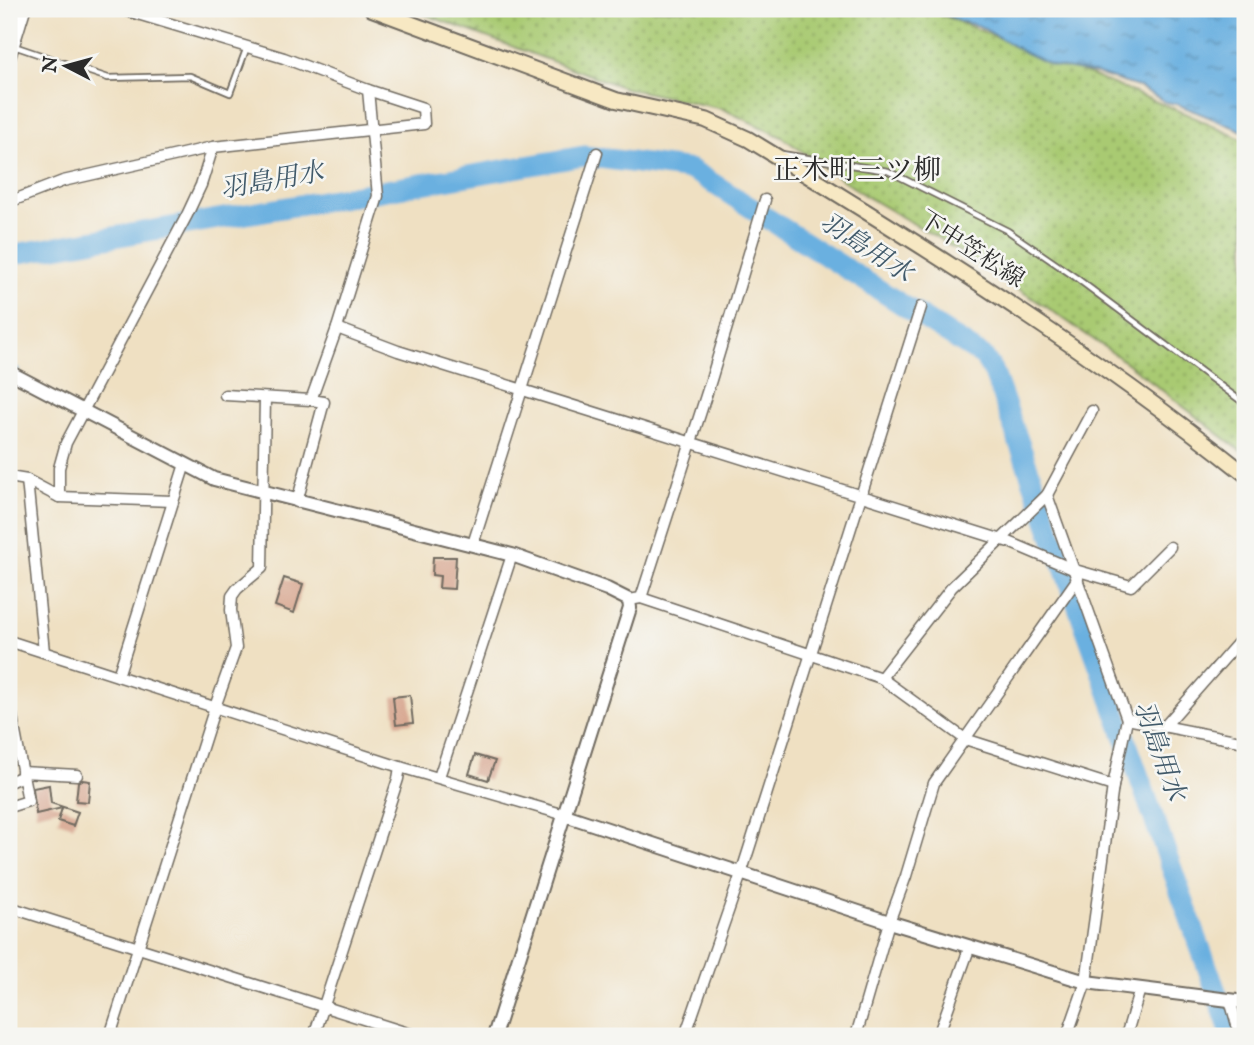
<svg xmlns="http://www.w3.org/2000/svg" width="1254" height="1045" font-family="'IM FELL English','Noto Serif JP',serif">
<style>
.grass{fill:url(#grass-dots);stroke:#6a7a4e;stroke-width:2}
.water{fill:url(#water-ripples);stroke:#4a6e86;stroke-width:2}
.lines{fill:none;stroke-linecap:round;stroke-linejoin:round}
.stream{stroke:#6ab0e0;stroke-width:3.5}
.river{stroke:#6ab0e0;stroke-width:21}
.building{fill:#d7a58e}
.service-casing{stroke:#706a60;stroke-width:8}
.minor-casing{stroke:#706a60;stroke-width:13}
.tertiary-casing{stroke:#706a60;stroke-width:16}
.secondary-casing{stroke:#706a60;stroke-width:18}
.service{stroke:#fff;stroke-width:4.5}
.minor{stroke:#fff;stroke-width:10}
.tertiary{stroke:#fff;stroke-width:12}
.secondary{stroke:#f7e8c3;stroke-width:14}
.labels{text-anchor:middle;dominant-baseline:central;stroke-width:5;stroke-linejoin:round;paint-order:stroke}
.street-label{font-size:24px;fill:#2b2b2b;stroke:#f6f6f2}
.water-label{font-size:26px;font-style:italic;fill:#415a6a;stroke:#f6f6f2}
.quarter-label{font-size:28px;fill:#2b2b2b;stroke:#f6f6f2}
</style>
<defs>
<pattern id="grass-dots" width="8" height="8" patternUnits="userSpaceOnUse" patternTransform="scale(1.75)"><rect width="8" height="8" fill="#a9ca72"/><path d="M2 2h.1M6 6h.1" fill="none" stroke="#8aa45e" stroke-width="1.8" stroke-linecap="round"/></pattern>
<pattern id="water-ripples" width="26" height="14" patternUnits="userSpaceOnUse" patternTransform="scale(1.75)"><rect width="26" height="14" fill="#6ab0e0"/><path d="M2 4q2-2 4 0t4 0M15 11q2-2 4 0t4 0" fill="none" stroke="#578fb6"/></pattern>
</defs>
<rect width="100%" height="100%" fill="#f6f6f2"/>
<filter id="ink" filterUnits="userSpaceOnUse"><feTurbulence type="fractalNoise" baseFrequency=".0143" numOctaves="2"/><feDisplacementMap in="SourceGraphic" scale="14" xChannelSelector="R" yChannelSelector="G"/><feConvolveMatrix kernelMatrix="1 2 1 2 8 2 1 2 1" color-interpolation-filters="sRGB"/></filter>
<filter id="wash" filterUnits="userSpaceOnUse"><feTurbulence type="fractalNoise" baseFrequency=".00686" numOctaves="4" result="noise"/><feDisplacementMap in="SourceGraphic" scale="28" xChannelSelector="R" yChannelSelector="G"/><feGaussianBlur stdDeviation="1.57" result="paint"/><feColorMatrix in="noise" values="0 0 0 0 0 0 0 0 0 0 0 0 0 0 0 0 0 1.4 0 .05"/><feComposite in="paint" operator="in"/></filter>
<g filter="url(#wash)">
<rect width="100%" height="100%" fill="#efe0c2"/>
<!-- grass -->
<path class="grass" d="M410,9H927L1189,115L1245,141V454L1120,358L1048,308L938,238L864,195L782,137L723,109L625,88Z"/>
<!-- water -->
<path class="water" d="M934,9H1245V132L1177,104L1166,102L1141,88L1098,74L1053,66L1024,52L979,26L959,21Z"/>
<g class="lines">
<!-- stream -->
<path class="stream" d="M9,364L18,370"/>
<!-- river -->
<path class="river" d="M9,255L584,156L692,170L984,357L994,373L1232,1036"/>
</g>
<g id="blocks">
<!-- building -->
<g class="building">
<path d="M433,557H456L454,589L439,588L440,576L432,575Z"/>
<path d="M284,578L303,584L294,613L275,606Z"/>
<path d="M410,695L413,723L396,725L393,697Z"/>
<path d="M475,755L495,761L488,780L469,774Z"/>
<path d="M82,780L90,781L88,802L76,801L78,782Z"/>
<path d="M49,785L51,803L78,812L73,826L58,821L62,808L36,814L33,788Z"/>
</g>
</g>
</g>
<g filter="url(#ink)">
<use href="#blocks" fill-opacity="0" stroke="#706a60" stroke-width="2"/>
<g class="lines">
<!-- service casing -->
<g class="service-casing">
<g id="service">
<path d="M14,46L108,78L190,76L230,93L247,47"/>
<path d="M782,154L888,171L1008,231L1075,277L1245,404"/>
</g>
</g>
<!-- minor casing -->
<g class="minor-casing">
<g id="minor">
<path d="M121,9L284,58L368,90L378,196L337,328L311,400L324,402L297,502"/>
<path d="M9,61L25,9"/>
<path d="M9,202L63,181L213,147L424,124L423,108L368,90"/>
<path d="M337,328L398,351L1009,542L1075,570L1131,586L1170,547"/>
<path d="M225,395L311,400"/>
<path d="M9,477L27,480L59,497L173,501"/>
<path d="M27,480L44,652"/>
<path d="M1047,495L1127,719"/>
<path d="M59,497V468L66,443L187,215L201,185L213,147"/>
<path d="M473,544L597,153"/>
<path d="M641,598L711,380L765,200"/>
<path d="M629,600L641,598L881,678L965,739L1113,786"/>
<path d="M9,641L400,767L565,815"/>
<path d="M118,676L185,464"/>
<path d="M881,678L952,587L1047,495L1092,411"/>
<path d="M9,700L28,801L9,807"/>
<path d="M1164,727L1245,635"/>
<path d="M22,772L77,775"/>
<path d="M439,777L512,555"/>
<path d="M9,782L23,776"/>
<path d="M9,907L417,1036"/>
<path d="M1230,1000L1240,1036"/>
<path d="M110,1036L215,707L236,648L231,610L232,596L237,589L262,568L265,398"/>
<path d="M314,1036L398,779L400,767"/>
<path d="M685,1036L741,874L921,307"/>
<path d="M856,1036L889,922L906,876L934,783L1078,578"/>
<path d="M938,1036L970,946"/>
<path d="M1067,1036L1086,982L1113,786L1127,719L1245,742"/>
<path d="M1126,1036L1140,989"/>
</g>
</g>
<!-- tertiary casing -->
<g class="tertiary-casing">
<g id="tertiary">
<path d="M9,372L214,479L512,555L607,589L629,600L630,608L494,1036"/>
<path d="M565,815L889,922L1086,982L1245,1002"/>
</g>
</g>
<!-- secondary casing -->
<g class="secondary-casing">
<path id="secondary" d="M372,9L616,100L706,120L748,139C921,244 1087,348 1245,474"/>
</g>
<!-- service -->
<use href="#service" class="service"/>
<!-- minor -->
<use href="#minor" class="minor"/>
<!-- tertiary -->
<use href="#tertiary" class="tertiary"/>
<!-- secondary -->
<use href="#secondary" class="secondary"/>
</g>
</g>
<g class="labels">
<!-- street labels -->
<g class="street-label">
<text transform="translate(971 250) rotate(33)">下中笠松線</text>
</g>
<!-- water labels -->
<g class="water-label">
<text transform="translate(272 181) rotate(-10)">羽島用水</text>
<text transform="translate(866 248) rotate(33)">羽島用水</text>
<text transform="translate(1159 751) rotate(70)">羽島用水</text>
</g>
<!-- quarter labels -->
<g class="quarter-label">
<text x="857" y="171">正木町三ツ柳</text>
</g>
</g>
<!-- margin -->
<rect width="1254" height="1045" fill="none" stroke="#f6f6f2" stroke-width="35"/>
<!-- north arrow -->
<g transform="translate(66 66) rotate(276)" stroke="#f6f6f2" stroke-width="5" paint-order="stroke">
<path d="M0-5L12 26L0 18L-12 26Z" fill="#2b2b2b"/>
<text y="-10" font-size="19" font-weight="bold" text-anchor="middle" fill="#2b2b2b">N</text>
</g>
</svg>
